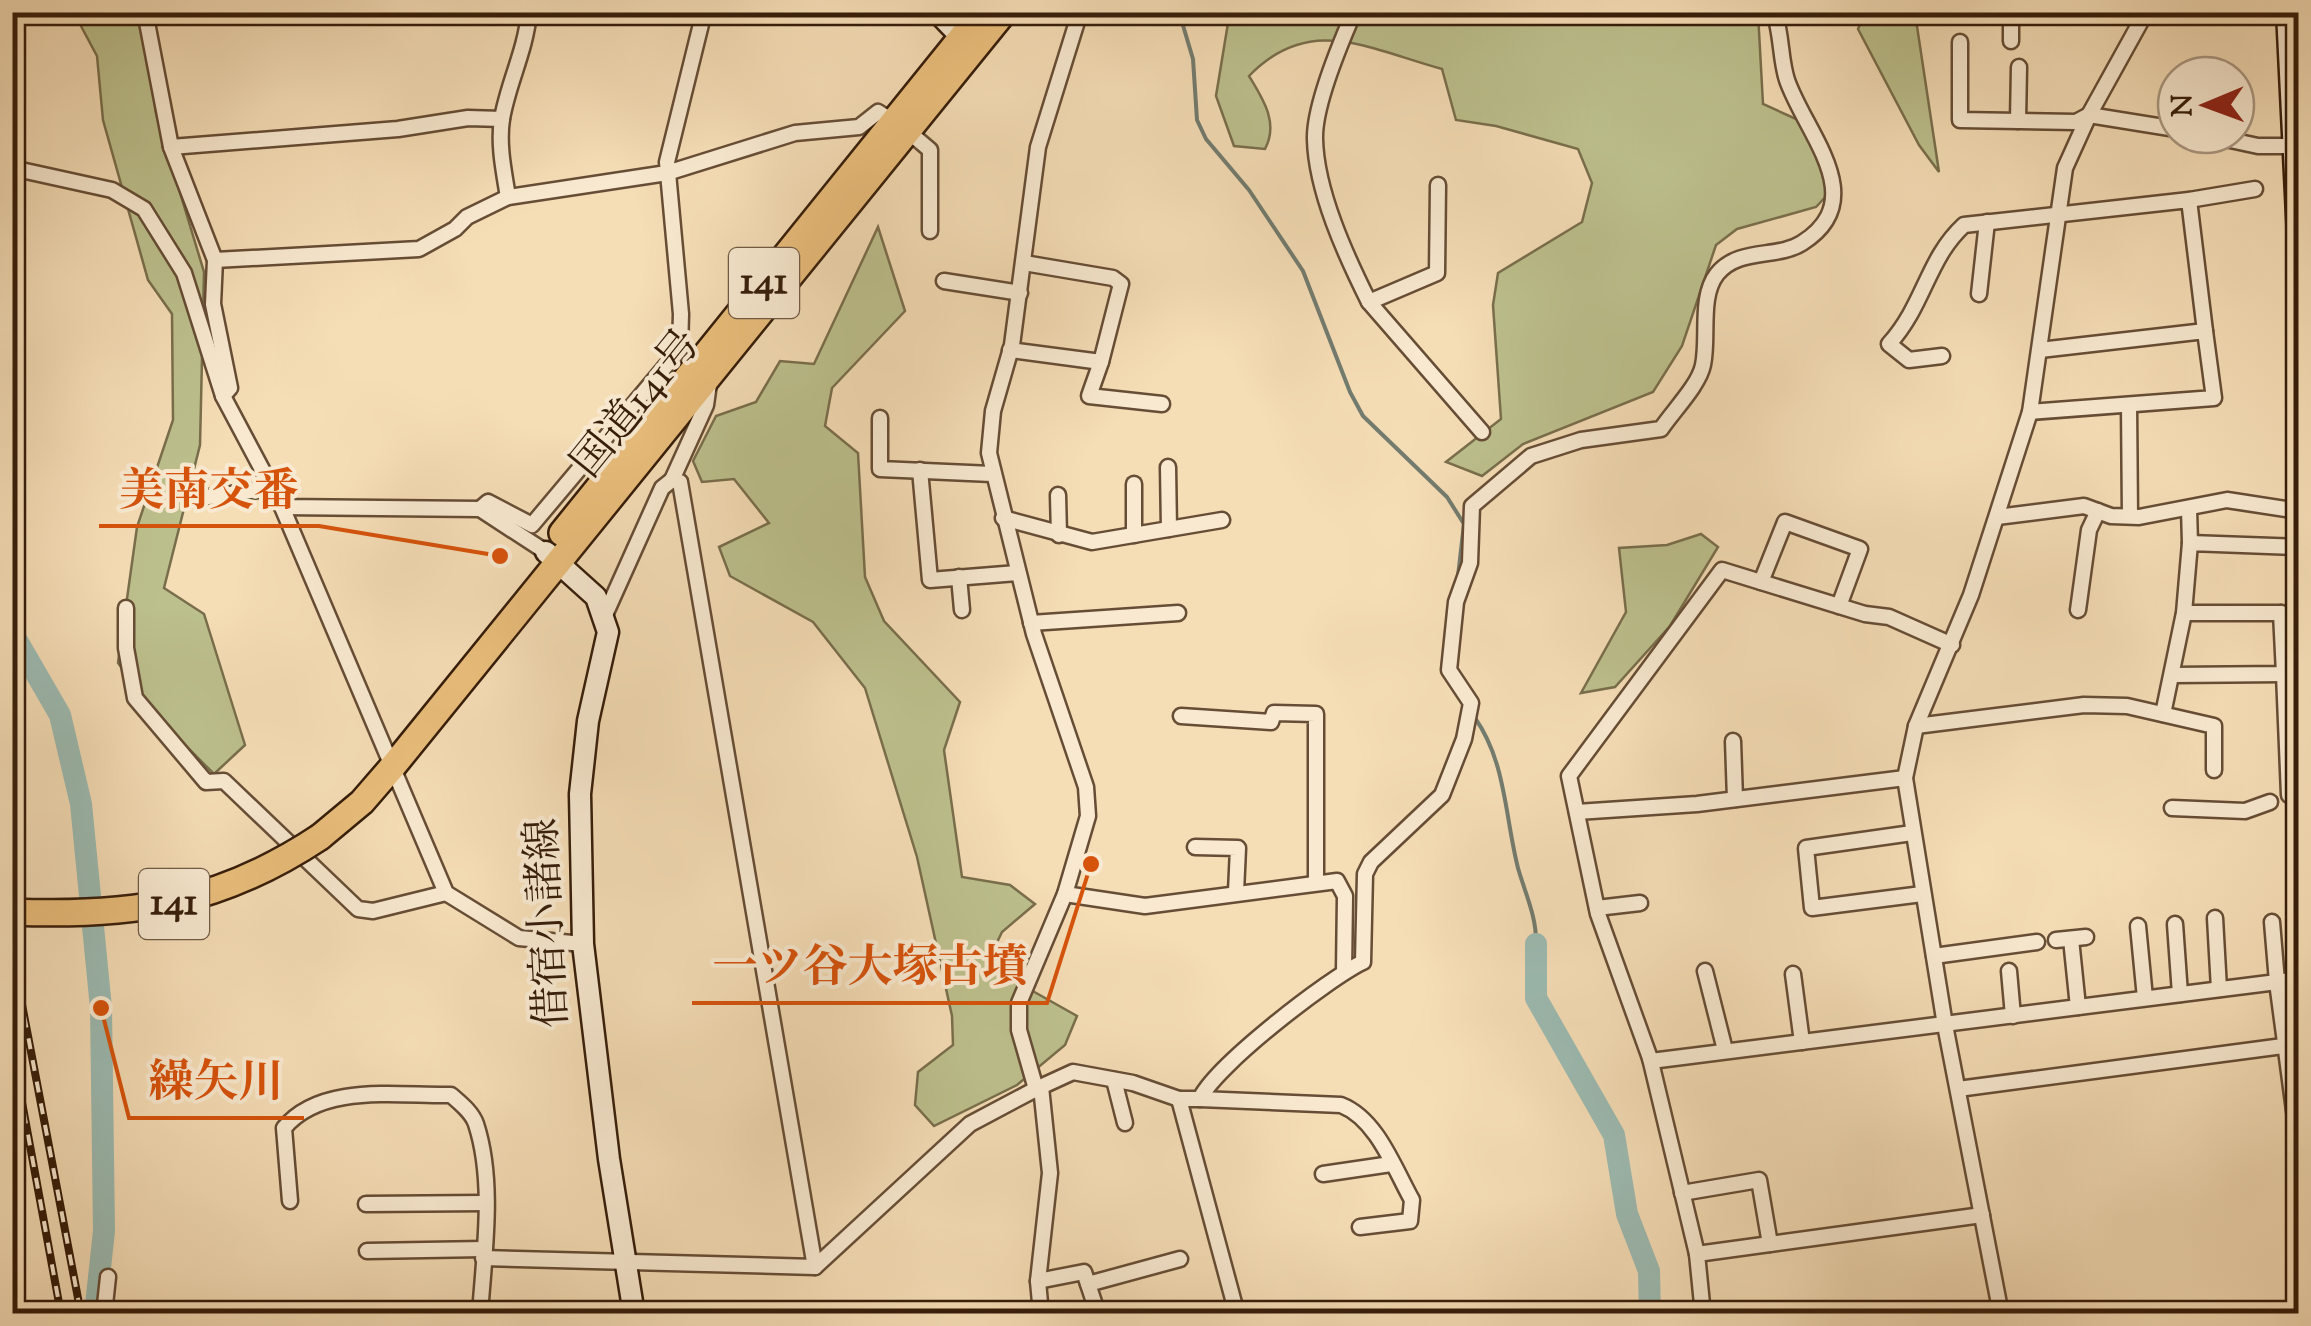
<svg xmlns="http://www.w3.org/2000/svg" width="2311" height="1326" font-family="'Sorts Mill Goudy','Noto Serif JP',serif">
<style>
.green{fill:#bcc08d;stroke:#796e4c;stroke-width:2.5}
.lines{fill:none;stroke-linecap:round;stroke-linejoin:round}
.stream{stroke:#737c6f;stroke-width:4}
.river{stroke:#9cbbb2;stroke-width:22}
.street-casing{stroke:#664d35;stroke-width:19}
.secondary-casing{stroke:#361d0a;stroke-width:25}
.highway-casing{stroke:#361d0a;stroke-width:30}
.street{stroke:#f8e9d0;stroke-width:14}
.secondary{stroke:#f8e9d0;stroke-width:20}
.highway{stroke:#eabe7b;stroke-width:25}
.rail-casing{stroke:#361d0a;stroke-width:8}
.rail{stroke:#f8e9d0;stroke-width:4;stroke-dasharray:11;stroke-linecap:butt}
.highway-bridge-casing{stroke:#361d0a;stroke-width:30;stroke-linecap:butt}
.highway-bridge{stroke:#eabe7b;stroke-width:25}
.labels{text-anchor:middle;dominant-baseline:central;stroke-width:8;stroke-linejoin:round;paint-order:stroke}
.shield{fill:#f8e9d0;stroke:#705a45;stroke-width:2.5}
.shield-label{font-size:40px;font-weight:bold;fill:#361d0a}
.street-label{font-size:42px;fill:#361d0a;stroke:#f8e9d0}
.leader{fill:none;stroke:#d6530c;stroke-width:4}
.callout-dot{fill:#d6530c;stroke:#f8e9d0;stroke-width:4}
.callout-label{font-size:45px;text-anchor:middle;font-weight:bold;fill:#d6530c;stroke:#f8e9d0;stroke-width:8;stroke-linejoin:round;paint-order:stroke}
</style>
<rect width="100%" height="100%" fill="#f5ddb6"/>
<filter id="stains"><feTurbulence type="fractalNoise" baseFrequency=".002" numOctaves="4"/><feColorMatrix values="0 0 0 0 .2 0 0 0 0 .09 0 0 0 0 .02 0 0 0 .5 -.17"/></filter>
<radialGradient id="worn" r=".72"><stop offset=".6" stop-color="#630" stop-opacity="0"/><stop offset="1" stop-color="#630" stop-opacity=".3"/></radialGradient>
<!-- green -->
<g class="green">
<path d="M74,13H144L156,113L204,272L200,445L164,588L204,614L245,745L214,774L164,724L118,663L137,527L173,420L172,314L148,280L103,120L97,56Z"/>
<path d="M1225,13H1758L1763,104L1805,123L1831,191L1816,207L1737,229L1716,245L1682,346L1653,392L1523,444L1482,476L1446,462L1501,419L1493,305L1498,273L1582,222L1592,183L1578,149L1496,126L1456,120L1442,69C1368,49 1310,13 1249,76C1263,99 1279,123 1265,149L1234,146L1216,96L1229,17Z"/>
<path d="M1865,13H1915L1939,172L1919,145L1858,29Z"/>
<path d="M878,227L905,311L832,388L825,426L858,453L865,577L884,621L960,702L944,750L962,877L1010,885L1035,904L1002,932L990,957L1015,981L1077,1016L1065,1045L1017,1085L934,1126L915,1105L918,1072L953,1045L952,1016L917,857L865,688L813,622L730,576L719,547L769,523L734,479L702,482L693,461L716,416L756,402L780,361L814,364Z"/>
<path d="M1701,534L1718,547L1670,626L1615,687L1581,693L1626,612L1619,548L1667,545Z"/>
</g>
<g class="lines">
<!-- stream -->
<g class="stream">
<path d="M1179,12L1193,59L1197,120L1206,139L1249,190L1303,271L1350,392L1363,416L1447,497L1464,524L1458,576"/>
<path d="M1475,718C1506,762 1505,817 1518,868C1525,893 1537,917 1536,944"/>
</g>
<!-- river -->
<g class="river">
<path d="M12,632L60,715L81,804L101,1008L104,1231L95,1314"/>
<path d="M1536,944V998L1614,1135L1627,1214L1649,1271L1650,1314"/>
</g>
<!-- street casing -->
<g class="street-casing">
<g id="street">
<path d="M145,12L171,147L215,260L213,304L230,388L223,396"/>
<path d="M1354,12C1340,44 1314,106 1315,139C1316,191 1346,256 1369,302L1437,273L1438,185"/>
<path d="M2011,41V12"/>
<path d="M1960,42V120L2076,122L2089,115L2176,129"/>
<path d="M2018,121L2019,67"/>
<path d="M910,133L930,150V231"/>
<path d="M2207,135L2258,146H2292"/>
<path d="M171,147L398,129L468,118L502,119"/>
<path d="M12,168L112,190L144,209L184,273L223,396L282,507L480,509L546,552"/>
<path d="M508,197C504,172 498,145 502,119C508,83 526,50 529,12"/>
<path d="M2189,200L2255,189"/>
<path d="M215,260L419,249L455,229L467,217L508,197L667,173L795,133L859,127L878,112L894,122"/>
<path d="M944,281L1020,293"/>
<path d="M1979,294L1987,222"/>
<path d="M1369,302L1482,432"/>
<path d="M1010,350L1101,362L1121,284L1113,278L1024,263"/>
<path d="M1942,356L1909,360L1889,344C1925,304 1927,259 1964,225L2189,200L2205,331"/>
<path d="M1101,362L1089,396L1162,404"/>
<path d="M2129,405L2130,516"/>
<path d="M2030,412L2214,398L2205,331L2040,350"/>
<path d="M880,418V469L992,474"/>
<path d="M1168,467L1169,529"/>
<path d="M920,470L930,580L1017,573"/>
<path d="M672,480L706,405L709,384"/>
<path d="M1058,495L1059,535"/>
<path d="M195,499L272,488"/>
<path d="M282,507L446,893L519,938L583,944"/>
<path d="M480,509L488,502L532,525L680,349L681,314L667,162L704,12"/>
<path d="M2189,509L2190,543"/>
<path d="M1997,517L2084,506L2111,516L2139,517L2227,500L2298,511"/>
<path d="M1003,518L1092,542L1222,520"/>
<path d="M1134,535V484"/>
<path d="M959,577L962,610"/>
<path d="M1761,582L1785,522L1860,549L1839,606"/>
<path d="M126,608V648L135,698L206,782L224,781L358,909L373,911L446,893"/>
<path d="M2078,610L2089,530L2098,511"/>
<path d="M2184,613H2281L2298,619"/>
<path d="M605,615L662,488L672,480L680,482L815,1267"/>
<path d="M1031,623L1178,613"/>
<path d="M1952,645L1889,617L1865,614L1722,570L1569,776L1598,914L1651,1061L2277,982L2272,922"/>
<path d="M2284,674L2289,795"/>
<path d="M2173,675L2284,674L2281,613"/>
<path d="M2163,714L2184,613L2190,543L2298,547"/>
<path d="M1181,716L1271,722L1274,713L1316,714V881"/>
<path d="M1916,726L2084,705L2127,706L2214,726V770"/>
<path d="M1733,741L1735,799"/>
<path d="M2172,808L2245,811L2270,802"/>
<path d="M1577,812L1697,804L1905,778"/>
<path d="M1912,833L1806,848L1812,908L1922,894"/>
<path d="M1195,847L1238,848L1236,892"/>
<path d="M1065,894L1145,906L1337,881L1345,896L1344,971"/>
<path d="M1597,908L1640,903"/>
<path d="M2215,918L2219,989"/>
<path d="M2175,924L2180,994"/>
<path d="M2138,926L2145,998"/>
<path d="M2071,939L2078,1007"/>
<path d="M2056,940L2086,937"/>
<path d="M1934,956L2037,942"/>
<path d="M1705,971L1725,1050"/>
<path d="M2009,971L2013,1016"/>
<path d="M1793,974L1802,1042"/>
<path d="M2298,979L2277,982L2298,1141"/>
<path d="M1650,1058L1697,1254"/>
<path d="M1114,1080L1125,1123"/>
<path d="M1036,1089L1019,1030V1003L1065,894L1088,816L1086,787L1034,634L989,453L993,411L1012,345L1038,147L1080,12"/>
<path d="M1958,1089L2283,1046"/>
<path d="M1179,1099L1237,1314"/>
<path d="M1200,1099L1341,1105C1377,1119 1394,1168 1412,1200L1410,1221L1360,1227"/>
<path d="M1323,1174L1391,1164"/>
<path d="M1682,1193L1759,1180L1770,1244"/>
<path d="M290,1201L284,1128C321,1083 397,1096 451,1095C460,1103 472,1112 476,1124C495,1182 484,1254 480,1314"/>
<path d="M366,1204L485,1203"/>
<path d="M367,1251L484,1249"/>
<path d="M483,1258L815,1267L970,1124L1036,1089L1073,1072L1133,1083L1179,1099H1200C1215,1066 1329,978 1363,962L1365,874L1371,862L1442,795L1464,739L1471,703L1449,670L1456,602L1470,563L1472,506L1531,456L1581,440L1661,429C1673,411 1699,385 1703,365C1709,337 1699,297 1717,274C1739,247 1777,259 1802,243C1872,199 1805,133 1787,80C1780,59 1782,34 1774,12"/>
<path d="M1038,1281L1084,1272L1098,1314"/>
<path d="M1088,1284L1180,1259"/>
<path d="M104,1314L108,1277"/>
<path d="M1041,1314L1038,1281L1050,1173L1041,1087"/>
<path d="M1703,1314L1697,1254L1982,1215"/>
<path d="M2001,1314L1945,1025L1905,778L1916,726L1971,595L2030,412L2065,168L2089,115L2146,12"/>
</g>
</g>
<!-- secondary casing -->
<g class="secondary-casing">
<g id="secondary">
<path d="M937,12L971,47"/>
<path d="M2287,12L2298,236"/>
<path d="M546,552L596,597L608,632L588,721L580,794L583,944L609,1159L634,1314"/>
</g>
</g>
<!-- highway casing -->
<g class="highway-casing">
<g id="highway">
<path d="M562,533L982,12"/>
<path d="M320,837L362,802L394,765L1004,12"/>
</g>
</g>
<!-- street -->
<use href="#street" class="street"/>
<!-- secondary -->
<use href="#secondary" class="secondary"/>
<!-- highway -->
<use href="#highway" class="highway"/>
<!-- rail casing -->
<g class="rail-casing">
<g id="rail">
<path d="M12,952L81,1314"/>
<path d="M12,1048L61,1314"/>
</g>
</g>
<!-- rail -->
<use href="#rail" class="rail"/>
<!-- highway-bridge casing -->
<g class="highway-bridge-casing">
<path id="highway-bridge" d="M12,912C132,917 219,904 320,837"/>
</g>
<!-- highway-bridge -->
<use href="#highway-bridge" class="highway-bridge"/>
</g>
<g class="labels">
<!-- shield labels -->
<g class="shield">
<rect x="729" y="248" width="70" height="70" rx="8"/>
<rect x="139" y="869" width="70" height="70" rx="8"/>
</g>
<g class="shield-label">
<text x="764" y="283">141</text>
<text x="174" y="904">141</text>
</g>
<!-- street labels -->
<g class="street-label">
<text transform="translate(638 405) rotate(-51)">国道141号</text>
<text transform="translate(550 923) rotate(-93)">借宿小諸線</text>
</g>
</g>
<!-- callouts -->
<path class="leader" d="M500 556L319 526H99M1091 864L1047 1003H692M101 1008L129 1118H304"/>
<g class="callout-dot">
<circle cx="500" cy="556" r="10"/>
<circle cx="1091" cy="864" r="10"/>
<circle cx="101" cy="1008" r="10"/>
</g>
<g class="callout-label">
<text x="209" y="505">美南交番</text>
<text x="870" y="981">一ツ谷大塚古墳</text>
<text x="216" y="1096">繰矢川</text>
</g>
<!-- margin -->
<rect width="2311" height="1326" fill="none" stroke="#f5ddb6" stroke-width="50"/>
<rect x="15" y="15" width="2281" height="1296" fill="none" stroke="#361d0a" stroke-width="5"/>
<rect x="25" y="25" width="2261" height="1276" fill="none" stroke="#361d0a" stroke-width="2.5"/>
<!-- north arrow -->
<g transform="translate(2206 105) rotate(269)"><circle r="48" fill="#f8e9d0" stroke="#aa9781" stroke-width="2.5"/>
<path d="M0-8L18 38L0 25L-18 38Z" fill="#8f2418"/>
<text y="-15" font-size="28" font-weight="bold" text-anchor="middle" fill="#361d0a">N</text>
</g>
<rect width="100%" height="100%" filter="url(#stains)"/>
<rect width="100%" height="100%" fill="url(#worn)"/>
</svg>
